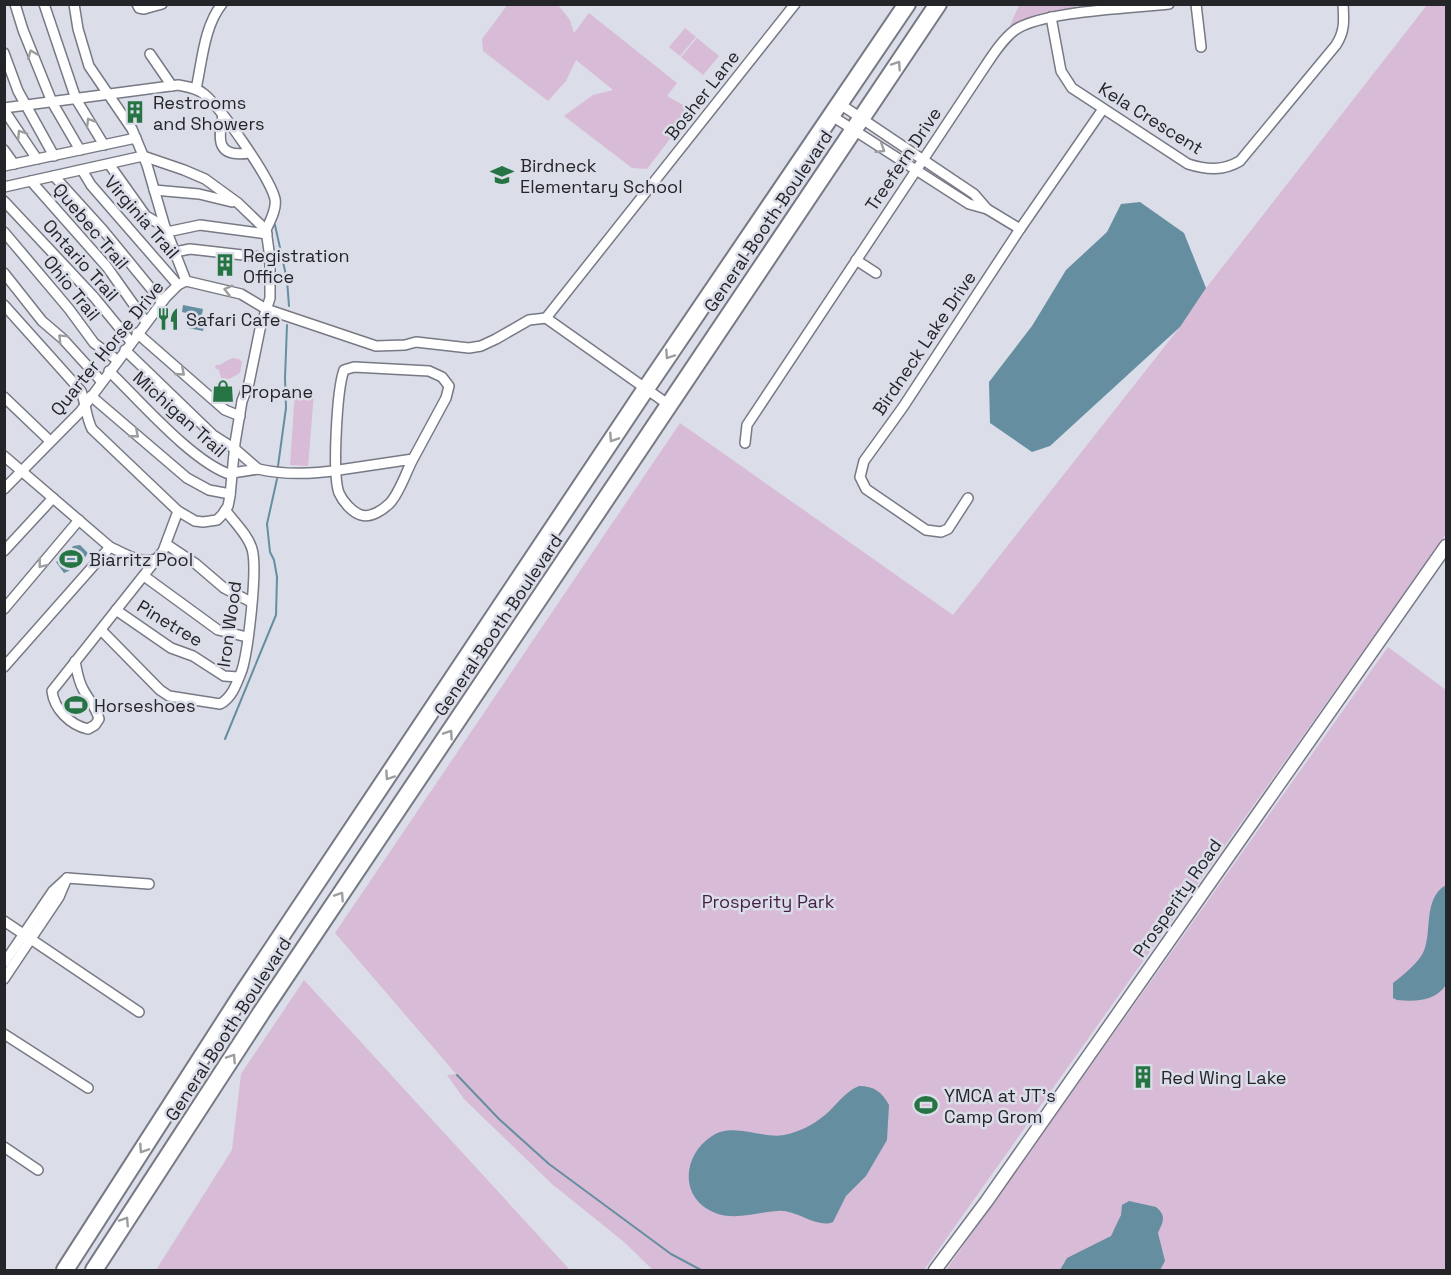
<svg xmlns="http://www.w3.org/2000/svg" width="1451" height="1275" font-family="'Space Grotesk',sans-serif">
<style>
.green{fill:#d8bbd7}
.water{fill:#658ea0}
.lines{fill:none;stroke-linecap:round;stroke-linejoin:round}
.stream{stroke:#658ea0;stroke-width:2}
.street-casing{stroke:#777984;stroke-width:12}
.secondary-casing{stroke:#777984;stroke-width:15}
.highway-casing{stroke:#777984;stroke-width:20}
.street{stroke:#fff;stroke-width:9}
.secondary{stroke:#fff;stroke-width:12}
.highway{stroke:#fff;stroke-width:16}
.oneway{stroke:#9c9d9f}
.labels{text-anchor:middle;dominant-baseline:central;stroke-width:5;stroke-linejoin:round;paint-order:stroke}
.street-label{font-size:18px;fill:#242529;stroke:#dbdee9}
.poi-label{font-size:18px;fill:#242529;stroke:#dbdee9;text-anchor:start}
.park-label{font-size:18px;fill:#451e45;stroke:#dbdee9}
</style>
<rect width="100%" height="100%" fill="#dbdee9"/>
<!-- green -->
<g class="green">
<path d="M508,4L558,5L570,20L574,33L589,13L677,83L667,96L692,110L647,169L632,168L564,116L593,95L613,90L576,60L566,81L548,101L483,51L482,39Z"/>
<path d="M1019,5H1075L1076,9C1050,11 1029,13 1008,30Z"/>
<path d="M1427,5H1446V534L924,1270H653L624,1242L552,1184L464,1099L447,1075L456,1074L335,933L680,423L953,615L1180,327L1206,288Z"/>
<path d="M685,28L696,37L680,56L669,47Z"/>
<path d="M697,38L719,56L703,75L681,57Z"/>
<path d="M233,358L239,359L242,362L240,373L229,379L221,378L219,370L215,368L216,365H220L226,361Z"/>
<path d="M295,392L314,393L308,466L290,465Z"/>
<path d="M1388,647L1446,690V1270H946Z"/>
<path d="M304,980L570,1270H156L232,1150L241,1074Z"/>
</g>
<!-- water -->
<g class="water">
<path d="M1140,202L1184,233L1206,288L1180,327L1050,446L1032,452L990,423L989,382L1032,326L1066,270L1107,232L1121,204Z"/>
<path d="M183,305L203,309L200,325H204L203,331L188,328L191,314L182,312Z"/>
<path d="M80,545L88,553C82,563 74,569 64,573L56,562L74,550L72,548L73,546Z"/>
<path d="M1446,885V985C1435,1001 1416,1002 1397,1000L1393,998V983C1403,975 1416,965 1423,953C1433,933 1422,899 1446,885Z"/>
<path d="M859,1086C874,1086 882,1092 889,1105L887,1140L866,1176L846,1196L833,1222C816,1229 797,1209 777,1211C758,1212 737,1220 718,1214C679,1201 681,1156 712,1136C733,1122 761,1139 784,1135C799,1132 813,1125 825,1115C837,1105 844,1092 859,1086Z"/>
<path d="M1129,1201L1156,1207C1167,1216 1163,1222 1158,1233L1165,1261L1160,1270H1060L1067,1258L1111,1236L1121,1215L1122,1205Z"/>
</g>
<g class="lines">
<!-- stream -->
<g class="stream">
<path d="M275,225L287,280L289,306"/>
<path d="M278,466L286,408L285,378L287,325"/>
<path d="M225,739L276,615L277,577L274,560L270,552L267,524L277,479"/>
<path d="M457,1075L499,1119L549,1164L671,1254L701,1270"/>
</g>
<!-- street casing -->
<g class="street-casing">
<g id="street">
<path d="M15,4L23,30L52,102L80,150"/>
<path d="M44,4L76,99L104,145"/>
<path d="M74,4L78,29L89,66L132,129L147,165L165,227L186,281"/>
<path d="M137,4L139,8L144,9L162,4"/>
<path d="M1196,4L1201,47"/>
<path d="M1051,17L1061,71L1072,88L1188,164C1207,170 1223,171 1240,161L1336,45C1345,31 1344,21 1343,4"/>
<path d="M4,53L18,91L54,156"/>
<path d="M150,54L172,86"/>
<path d="M196,89C202,62 204,26 222,4"/>
<path d="M840,104L974,194L987,209"/>
<path d="M4,108L178,85C188,87 197,88 204,94C222,109 270,178 275,199C277,209 270,221 266,230"/>
<path d="M4,110L37,159"/>
<path d="M223,115C218,139 216,158 249,153"/>
<path d="M832,116L969,204L987,209L1020,229"/>
<path d="M4,150L14,164"/>
<path d="M109,164L146,216L165,227"/>
<path d="M4,166L136,138"/>
<path d="M82,170L91,185L178,285"/>
<path d="M54,176L103,230L162,302"/>
<path d="M31,181L107,267L146,322"/>
<path d="M4,187L143,156L184,170L205,179L238,203L266,230L270,258V298L260,329L249,383L242,401L235,443L230,496L228,506L222,515L217,520L203,522L195,521L178,511L92,429C86,417 86,405 81,391L4,305"/>
<path d="M154,190L199,194L232,202"/>
<path d="M4,201L94,297L131,342"/>
<path d="M4,232L69,309L94,343L117,360"/>
<path d="M167,232L200,225L267,234"/>
<path d="M175,252L190,249L270,258"/>
<path d="M856,260L876,273"/>
<path d="M4,273L42,321L63,339L102,382"/>
<path d="M186,281L241,294L266,309L376,346L405,345L416,342L469,348L481,346L496,339L529,320L546,318L669,405"/>
<path d="M546,318L795,4"/>
<path d="M137,333L225,410L240,416"/>
<path d="M125,350L213,435L235,449L258,469L232,473"/>
<path d="M109,371C139,400 194,464 232,475"/>
<path d="M91,396L187,478L209,490L230,494"/>
<path d="M4,397L50,441"/>
<path d="M745,443L747,425L986,65C994,53 1003,39 1015,30C1042,11 1133,8 1169,4"/>
<path d="M4,456L110,547L4,667"/>
<path d="M258,469C284,475 313,474 339,470L413,459L446,398L449,386L442,377L429,371L354,367L344,370C337,389 332,474 339,493C343,502 352,512 361,515C371,518 383,510 390,503C400,492 406,472 413,459"/>
<path d="M4,489L80,412L166,297L178,285L186,281"/>
<path d="M968,498L948,529L941,532L926,530L866,489L860,477L864,461L903,407L1020,229L1103,109"/>
<path d="M166,544L196,564L224,588L251,602"/>
<path d="M110,547C124,553 143,566 158,558"/>
<path d="M4,551L53,498"/>
<path d="M144,576L218,630L247,637"/>
<path d="M4,609L79,520"/>
<path d="M116,610L171,648L193,656L224,676L238,677"/>
<path d="M101,630L160,690L169,696L220,704C232,698 237,683 242,670C248,650 258,569 252,549C248,535 235,523 226,511"/>
<path d="M75,661C77,671 78,680 83,689C88,699 96,707 99,719L95,725L88,729C70,725 54,709 52,691L163,551L178,511"/>
<path d="M67,878L149,884"/>
<path d="M4,921L139,1012"/>
<path d="M4,963L53,891L65,880"/>
<path d="M4,979L59,897L67,878"/>
<path d="M4,1034L88,1088"/>
<path d="M4,1147L38,1170"/>
</g>
</g>
<!-- secondary casing -->
<g class="secondary-casing">
<path id="secondary" d="M935,1270L986,1202L1446,546"/>
</g>
<!-- highway casing -->
<g class="highway-casing">
<g id="highway">
<path d="M65,1270L243,993L645,390L907,4"/>
<path d="M94,1270L263,1010L938,4"/>
</g>
</g>
<!-- street -->
<use href="#street" class="street"/>
<!-- secondary -->
<use href="#secondary" class="secondary"/>
<!-- highway -->
<use href="#highway" class="highway"/>
</g>
<!-- one-way arrows -->
<defs><path id="oneway-chevron" d="M-2-3.5L2.5 0L-2 3.5" fill="none" stroke-width="1.6" stroke-linecap="round" stroke-linejoin="round" transform="scale(1.5)"/></defs>
<g class="oneway">
<use href="#oneway-chevron" transform="translate(32 54) rotate(-112)"/>
<use href="#oneway-chevron" transform="translate(897 65) rotate(-56)"/>
<use href="#oneway-chevron" transform="translate(90 122) rotate(-121)"/>
<use href="#oneway-chevron" transform="translate(21 134) rotate(-123)"/>
<use href="#oneway-chevron" transform="translate(881 149) rotate(32)"/>
<use href="#oneway-chevron" transform="translate(228 290) rotate(-166)"/>
<use href="#oneway-chevron" transform="translate(62 338) rotate(-135)"/>
<use href="#oneway-chevron" transform="translate(669 355) rotate(124)"/>
<use href="#oneway-chevron" transform="translate(181 372) rotate(41)"/>
<use href="#oneway-chevron" transform="translate(135 434) rotate(41)"/>
<use href="#oneway-chevron" transform="translate(613 438) rotate(123)"/>
<use href="#oneway-chevron" transform="translate(42 564) rotate(128)"/>
<use href="#oneway-chevron" transform="translate(449 734) rotate(-56)"/>
<use href="#oneway-chevron" transform="translate(389 776) rotate(124)"/>
<use href="#oneway-chevron" transform="translate(340 896) rotate(-56)"/>
<use href="#oneway-chevron" transform="translate(232 1058) rotate(-57)"/>
<use href="#oneway-chevron" transform="translate(143 1149) rotate(123)"/>
<use href="#oneway-chevron" transform="translate(125 1221) rotate(-57)"/>
</g>
<!-- icons -->
<defs>
<g id="building-bare" transform="scale(1.8)"><path d="M-4-6H4V6H1V3H-1V6H-4ZM-2.5-4.3h1.7v1.8h-1.7ZM.8-4.3h1.7v1.8H.8ZM-2.5-1h1.7V.8h-1.7ZM.8-1h1.7V.8H.8Z" fill="#267443" stroke="#dbdee9" stroke-width="2.5" paint-order="stroke"/></g>
<g id="school-bare" transform="scale(1.8)"><path d="M0-5L7-2L0 1L-7-2ZM-4 1L0 2.5L4 1V4Q0 6-4 4Z" fill="#267443" stroke="#dbdee9" stroke-width="2.5" paint-order="stroke"/></g>
<g id="restaurant-bare" transform="scale(1.8)"><path d="M-5-6h1v4h1v-4h1v4h1v-4h1v5L-1.5 .5V6h-2V.5L-5-1ZM5-6V6H3V1.5H1.5Q1.5-4 5-6Z" fill="#267443" stroke="#dbdee9" stroke-width="2.5" paint-order="stroke"/></g>
<g id="shop-bare" transform="scale(1.8)"><path d="M-5-2.5h2.3a2.7 3.5 0 0 1 5.4 0H5L5.5 6h-11ZM-1.5-2.5h3a1.5 2.3 0 0 0-3 0Z" fill="#267443" stroke="#dbdee9" stroke-width="2.5" paint-order="stroke"/></g>
<g id="stadium-bare" transform="scale(1.8)"><path d="M0-5a6.5 5 0 1 0 0 10a6.5 5 0 1 0 0-10ZM-3.5-1.8h7v3.6h-7Z" fill="#267443" stroke="#dbdee9" stroke-width="2.5" paint-order="stroke"/></g>
</defs>
<g fill-rule="evenodd">
<use href="#building-bare" x="135" y="112"/>
<use href="#school-bare" x="502" y="175"/>
<use href="#building-bare" x="225" y="265"/>
<use href="#restaurant-bare" x="168" y="319"/>
<use href="#shop-bare" x="223" y="391"/>
<use href="#stadium-bare" x="71" y="559"/>
<use href="#stadium-bare" x="76" y="705"/>
<use href="#building-bare" x="1143" y="1077"/>
<use href="#stadium-bare" x="926" y="1105"/>
</g>
<g class="labels">
<!-- street labels -->
<g class="street-label">
<text transform="translate(702 95) rotate(-52)">Bosher Lane</text>
<text transform="translate(1151 118) rotate(32)">Kela Crescent</text>
<text transform="translate(903 159) rotate(-56)">Treefern Drive</text>
<text transform="translate(142 217) rotate(49)">Virginia Trail</text>
<text transform="translate(768 221) rotate(-56)">General Booth Boulevard</text>
<text transform="translate(91 226) rotate(50)">Quebec Trail</text>
<text transform="translate(81 260) rotate(48)">Ontario Trail</text>
<text transform="translate(72 288) rotate(51)">Ohio Trail</text>
<text transform="translate(924 343) rotate(-56)">Birdneck Lake Drive</text>
<text transform="translate(107 348) rotate(-51)">Quarter Horse Drive</text>
<text transform="translate(180 414) rotate(42)">Michigan Trail</text>
<text transform="translate(170 623) rotate(31)">Pinetree</text>
<text transform="translate(229 624) rotate(-82)">Iron Wood</text>
<text transform="translate(498 625) rotate(-56)">General Booth Boulevard</text>
<text transform="translate(1177 898) rotate(-55)">Prosperity Road</text>
<text transform="translate(228 1029) rotate(-57)">General Booth Boulevard</text>
</g>
<!-- poi labels -->
<g class="poi-label">
<text x="153" y="102">Restrooms<tspan x="153" dy="21">and Showers</tspan></text>
<text x="520" y="165">Birdneck<tspan x="520" dy="21">Elementary School</tspan></text>
<text x="243" y="255">Registration<tspan x="243" dy="21">Office</tspan></text>
<text x="186" y="319">Safari Cafe</text>
<text x="241" y="391">Propane</text>
<text x="89" y="559">Biarritz Pool</text>
<text x="94" y="705">Horseshoes</text>
<text x="1161" y="1077">Red Wing Lake</text>
<text x="944" y="1095">YMCA at JT's<tspan x="944" dy="21">Camp Grom</tspan></text>
</g>
<!-- park labels -->
<g class="park-label">
<text x="768" y="901">Prosperity Park</text>
</g>
</g>
<!-- border -->
<rect width="1451" height="1275" fill="none" stroke="#242529" stroke-width="12"/>
</svg>
